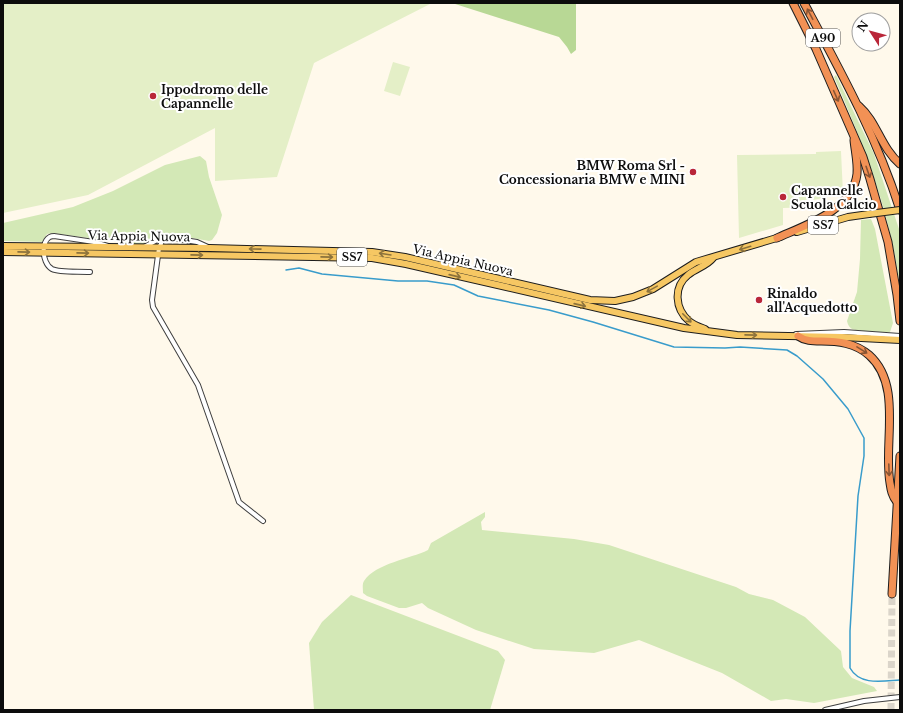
<svg xmlns="http://www.w3.org/2000/svg" width="903" height="713" font-family="'Libre Baskerville',serif">
<style>
.green{fill:#d3e8b6}
.forest{fill:#b8d895}
.pitch{fill:#e4efc7}
.lines{fill:none;stroke-linecap:round;stroke-linejoin:round}
.stream{stroke:#399ccb;stroke-width:1.5}
.highway-tunnel{stroke:#dbd5ca;stroke-width:7;stroke-dasharray:7 3.5;stroke-linecap:butt}
.street-casing{stroke:#3f3f3f;stroke-width:6}
.primary-casing{stroke:#1d1d1d;stroke-width:8}
.highway-casing{stroke:#1d1d1d;stroke-width:9}
.street{stroke:#fff;stroke-width:4}
.primary{stroke:#f6c763;stroke-width:6}
.highway{stroke:#f29155;stroke-width:7}
.primary-bridge-casing{stroke:#1d1d1d;stroke-width:8;stroke-linecap:butt}
.primary-bridge{stroke:#f6c763;stroke-width:6}
.oneway{stroke:#8a5534}
.oneway2{stroke:#8d733c}
.poi-dot{fill:#b92639;stroke:#fff;stroke-width:1.5}
.labels{text-anchor:middle;dominant-baseline:central;stroke-width:4;stroke-linejoin:round;paint-order:stroke}
.shield{fill:#fff;stroke:#555;stroke-width:1}
.shield-label{font-size:11px;font-weight:bold;fill:#0c0c0c}
.poi-label{font-size:12px;font-weight:bold;fill:#0c0c0c;stroke:#fff;text-anchor:start}
.street-label{font-size:12px;fill:#0c0c0c;stroke:#fff}
</style>
<rect width="100%" height="100%" fill="#fff9eb"/>
<!-- green -->
<g class="green">
<path d="M836,75L874,154L900,232V288C891,213 864,146 834,77Z"/>
<path d="M200,156L206,161L209,177L222,215L217,233L212,240L209,241L165,233L157,235L143,244H132L53,233L47,234L42,242L3,241V223L73,207L113,191L165,165Z"/>
<path d="M871,219L875,229L893,323L890,332C885,333 856,331 852,329C849,327 848,325 847,321L857,292L860,259L861,220Z"/>
<path d="M485,512V517L481,522L482,530L574,539L609,545L736,587L749,594L773,600L805,617L841,651L843,667L852,678L874,687L877,691L814,703L786,699L771,701L722,673L639,640L594,653L534,649L476,630L428,608L422,603L406,608H399L367,596L363,593C363,589 362,584 364,581C376,563 410,559 428,550L431,543Z"/>
<path d="M351,595L498,651L505,660L490,710H314L309,643L322,622Z"/>
</g>
<!-- forest -->
<path class="forest" d="M452,3H576V50L571,54L567,47L559,37Z"/>
<!-- pitch -->
<g class="pitch">
<path d="M3,3H432L314,63L277,177L215,181V128L88,195L3,213Z"/>
<path d="M393,62L410,67L400,96L384,91Z"/>
<path d="M841,151L843,194L813,200L812,207L783,208V225L739,238L737,155L816,154V152Z"/>
</g>
<g class="lines">
<!-- stream -->
<path class="stream" d="M286,270L299,268L322,274L398,281H427L454,285L478,296L549,310L593,322L674,347L725,348L740,347L787,350L797,356L823,379L848,409L864,438V456L858,496L850,631V668C860,686 883,681 900,680"/>
<!-- highway-tunnel -->
<path class="highway-tunnel" d="M891,710L892,594"/>
<!-- street casing -->
<g class="street-casing">
<g id="street">
<path d="M164,237L159,248L152,300L153,307L198,385L239,502L263,521"/>
<path d="M144,247L161,238L165,237L197,242L208,247"/>
<path d="M90,272C80,271 60,273 52,269C41,263 40,236 54,236L94,242L108,246"/>
<path d="M796,334L844,332L900,336"/>
<path d="M825,710L864,701L900,697"/>
</g>
</g>
<!-- primary casing -->
<g class="primary-casing">
<g id="primary">
<path d="M797,232L848,217L869,214"/>
<path d="M3,246L210,248L372,252L405,257L590,300L615,301L633,297L653,289L696,262L780,237"/>
<path d="M3,252L372,258L406,264L684,328L737,335L842,337L900,340"/>
<path d="M705,329C700,327 694,325 689,321C675,309 673,287 688,275C696,268 707,266 713,258"/>
</g>
</g>
<!-- highway casing -->
<g class="highway-casing">
<g id="highway">
<path d="M793,3L816,49L863,157L870,179L888,242L897,295L900,321"/>
<path d="M804,3C840,70 877,137 900,210"/>
<path d="M859,106C877,122 881,148 900,164"/>
<path d="M777,238C806,225 853,210 857,174C858,163 855,151 854,140"/>
<path d="M798,336C805,341 812,341 821,341C838,341 855,343 869,355C903,385 883,443 890,483C891,490 892,496 897,502"/>
<path d="M892,594L900,456"/>
</g>
</g>
<!-- street -->
<use href="#street" class="street"/>
<!-- primary -->
<use href="#primary" class="primary"/>
<!-- highway -->
<use href="#highway" class="highway"/>
<!-- primary-bridge casing -->
<g class="primary-bridge-casing">
<path id="primary-bridge" d="M869,214L900,210"/>
</g>
<!-- primary-bridge -->
<use href="#primary-bridge" class="primary-bridge"/>
</g>
<!-- one-way arrows -->
<defs><path id="oneway-shaft" d="M-6 0H5M1.5-3L5.5 0L1.5 3" fill="none" stroke-width="1.6" stroke-linecap="round" stroke-linejoin="round"/></defs>
<g class="oneway">
<use href="#oneway-shaft" transform="translate(810 14) rotate(-118)"/>
<use href="#oneway-shaft" transform="translate(836 96) rotate(66)"/>
<use href="#oneway-shaft" transform="translate(868 172) rotate(71)"/>
<use href="#oneway-shaft" transform="translate(862 350) rotate(32)"/>
<use href="#oneway-shaft" transform="translate(889 470) rotate(88)"/>
</g>
<g class="oneway2">
<use href="#oneway-shaft" transform="translate(745 248) rotate(163)"/>
<use href="#oneway-shaft" transform="translate(255 249) rotate(-179)"/>
<use href="#oneway-shaft" transform="translate(24 252) rotate(1)"/>
<use href="#oneway-shaft" transform="translate(83 253) rotate(1)"/>
<use href="#oneway-shaft" transform="translate(385 254) rotate(-171)"/>
<use href="#oneway-shaft" transform="translate(197 255) rotate(1)"/>
<use href="#oneway-shaft" transform="translate(327 257) rotate(1)"/>
<use href="#oneway-shaft" transform="translate(455 276) rotate(13)"/>
<use href="#oneway-shaft" transform="translate(652 289) rotate(151)"/>
<use href="#oneway-shaft" transform="translate(580 305) rotate(13)"/>
<use href="#oneway-shaft" transform="translate(687 318) rotate(45)"/>
<use href="#oneway-shaft" transform="translate(751 335) rotate(1)"/>
</g>
<!-- markers -->
<g class="poi-dot">
<circle cx="153" cy="96" r="4"/>
<circle cx="693" cy="172" r="4"/>
<circle cx="783" cy="197" r="4"/>
<circle cx="759" cy="300" r="4"/>
</g>
<g class="labels">
<!-- shield labels -->
<g class="shield">
<rect x="806" y="29" width="34" height="18" rx="3"/>
<rect x="808" y="216" width="30" height="18" rx="3"/>
<rect x="337" y="248" width="30" height="18" rx="3"/>
</g>
<g class="shield-label">
<text x="823" y="38">A90</text>
<text x="823" y="225">SS7</text>
<text x="352" y="257">SS7</text>
</g>
<!-- poi labels -->
<g class="poi-label">
<text x="161" y="89">Ippodromo delle<tspan x="161" dy="14">Capannelle</tspan></text>
<text x="685" y="165" text-anchor="end">BMW Roma Srl -<tspan x="685" dy="14">Concessionaria BMW e MINI</tspan></text>
<text x="791" y="190">Capannelle<tspan x="791" dy="14">Scuola Calcio</tspan></text>
<text x="767" y="293">Rinaldo<tspan x="767" dy="14">all'Acquedotto</tspan></text>
</g>
<!-- street labels -->
<g class="street-label">
<text transform="translate(139 236) rotate(1)">Via Appia Nuova</text>
<text transform="translate(463 260) rotate(13)">Via Appia Nuova</text>
</g>
</g>
<!-- border -->
<rect width="903" height="713" fill="none" stroke="#0c0c0c" stroke-width="8"/>
<!-- north arrow -->
<g transform="translate(871 32) rotate(306)"><circle r="19" fill="#ffffff" stroke="#9e9e9e"/>
<path d="M0-3L7 15L0 10L-7 15Z" fill="#b92639"/>
<text y="-6" font-size="11" font-weight="bold" text-anchor="middle" fill="#0c0c0c">N</text>
</g>
</svg>
